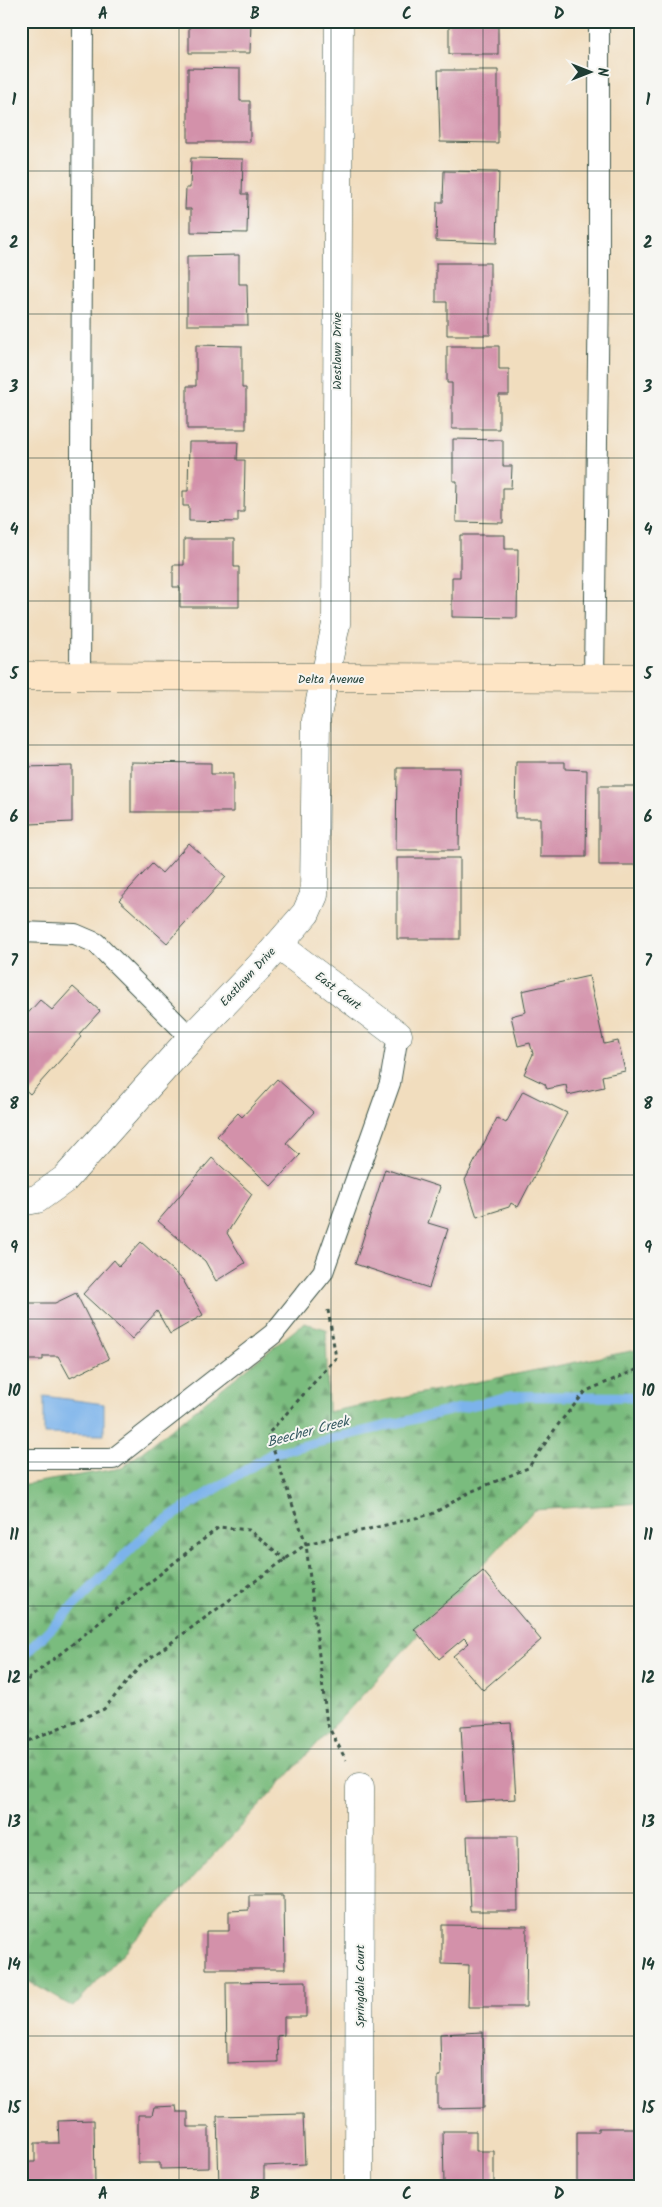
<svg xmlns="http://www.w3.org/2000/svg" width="662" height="2207" font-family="Kalam,sans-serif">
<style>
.forest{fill:url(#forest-firs);stroke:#4c7c59}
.water{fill:#7bb3eb;stroke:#4d7890}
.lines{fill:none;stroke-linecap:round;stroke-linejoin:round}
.stream{stroke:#7bb3eb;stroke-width:10}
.building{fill:#d391aa}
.lane-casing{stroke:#3e5549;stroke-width:22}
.street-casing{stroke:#3e5549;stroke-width:29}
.secondary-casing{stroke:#3e5549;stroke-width:29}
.path{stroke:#3e5549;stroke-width:3;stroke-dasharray:4 4;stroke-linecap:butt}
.lane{stroke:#fff;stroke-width:20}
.street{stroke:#fff;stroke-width:28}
.secondary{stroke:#fee5c5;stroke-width:28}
.grid{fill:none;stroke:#1f3d34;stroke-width:1;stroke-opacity:0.55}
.labels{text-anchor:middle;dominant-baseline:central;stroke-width:4;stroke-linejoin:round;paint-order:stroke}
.street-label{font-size:12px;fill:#1f3d34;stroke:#f6f6f2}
.water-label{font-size:14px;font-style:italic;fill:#365a62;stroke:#f6f6f2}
.neatline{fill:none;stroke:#1f3d34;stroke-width:2}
.grid-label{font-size:16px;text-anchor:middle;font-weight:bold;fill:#1f3d34}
</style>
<defs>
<pattern id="forest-firs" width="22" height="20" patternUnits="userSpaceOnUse" patternTransform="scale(1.25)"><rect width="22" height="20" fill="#7abc7e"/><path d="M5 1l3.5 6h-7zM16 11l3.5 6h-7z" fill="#639a68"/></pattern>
</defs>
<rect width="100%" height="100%" fill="#f6f6f2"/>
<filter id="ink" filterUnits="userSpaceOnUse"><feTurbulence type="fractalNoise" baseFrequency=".02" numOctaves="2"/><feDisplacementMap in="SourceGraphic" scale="10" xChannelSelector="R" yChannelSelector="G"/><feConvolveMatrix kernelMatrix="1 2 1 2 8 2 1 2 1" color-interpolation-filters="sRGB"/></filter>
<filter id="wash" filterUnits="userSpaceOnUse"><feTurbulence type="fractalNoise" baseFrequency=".0096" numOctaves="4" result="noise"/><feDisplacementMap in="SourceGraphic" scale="20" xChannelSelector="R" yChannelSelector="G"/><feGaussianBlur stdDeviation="1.12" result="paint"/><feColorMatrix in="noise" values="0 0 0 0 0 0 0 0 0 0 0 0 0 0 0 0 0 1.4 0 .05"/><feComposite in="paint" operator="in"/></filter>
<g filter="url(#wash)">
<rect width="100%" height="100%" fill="#f1ddbe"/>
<!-- forest -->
<path class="forest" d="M304,1323L326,1329L328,1412L641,1349V1503L534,1510L73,2007L21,1977V1485L122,1468Z"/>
<!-- water -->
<path class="water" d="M44,1396L104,1404V1435L44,1434Z"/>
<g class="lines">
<!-- stream -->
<path class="stream" d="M21,1658L150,1530L273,1453L511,1396L641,1397"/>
</g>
<g id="blocks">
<!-- building -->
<g class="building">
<path d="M189,21H251L250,53H189Z"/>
<rect x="449" y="21" width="49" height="33"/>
<path d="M188,68L240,69V101H250V142H188Z"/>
<path d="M438,70H498V143L440,142Z"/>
<path d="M191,158L243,159L242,194H248L247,233L191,232V209H185L186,188H190Z"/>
<path d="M444,171L499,172L497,243L436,241L437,202H443Z"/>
<path d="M239,255V284H247L248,325H187V256Z"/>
<path d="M436,263H490V335H447V302H436Z"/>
<path d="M196,345L242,346V388H246V429H187V386H196Z"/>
<path d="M447,346H499V369H509V395H499V429H452V383H447Z"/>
<path d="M453,439L503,440V466H512L511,488H503V523L456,522L457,481H453Z"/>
<path d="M189,442H238L237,460H245L244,512H238V522L189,521V506H183V491H188Z"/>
<path d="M460,535H505V549H518L517,618L452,617V577H460Z"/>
<path d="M184,539H234V567H239V607H180V587H173V565H184Z"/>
<path d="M131,762L211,763V774H233V812H131Z"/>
<path d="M516,762H565V769L587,770L586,857H540V818H515Z"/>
<path d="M72,766V822L31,824L21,821V767Z"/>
<path d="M397,768H460L459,850H396Z"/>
<path d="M599,786H637V795H641V865H599Z"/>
<path d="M189,843L226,877L167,943L119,900L152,864L162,873Z"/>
<rect x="397" y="858" width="63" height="81"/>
<path d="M589,976L604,1044L618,1041L625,1071L602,1076L604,1087L568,1095L566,1085L547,1089L545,1084L524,1074L533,1054L530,1043L518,1046L511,1016L526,1012L522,991Z"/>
<path d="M73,987L100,1011L79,1034L81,1037L30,1094L21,1086V1021L40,1000L52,1010Z"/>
<path d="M277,1079L314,1112L286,1143L300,1155L271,1186L217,1136L238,1113L242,1117Z"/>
<path d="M523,1091L567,1113L518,1207L511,1203L509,1207L477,1217L465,1180L497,1118L506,1123Z"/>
<path d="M212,1158L252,1194L227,1233L245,1263L216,1281L205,1261L158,1221Z"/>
<path d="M385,1169L440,1187L428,1223L448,1229L429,1288L355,1264Z"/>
<path d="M141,1242L183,1280L203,1315L170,1334L157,1311L132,1339L83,1294L114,1260L119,1266Z"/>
<path d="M76,1293L109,1359L70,1378L58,1356H43V1360H21V1303H55Z"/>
<path d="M483,1571L541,1640L483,1690L453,1656L469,1643L464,1638L439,1659L414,1629Z"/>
<path d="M511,1723L516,1799L465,1802L461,1726Z"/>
<path d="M467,1836H517L518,1911H470Z"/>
<path d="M249,1895H284L285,1969H206V1931H229V1911L249,1910Z"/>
<path d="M442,1925L527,1926L526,2007H468L469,1965L442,1964Z"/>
<path d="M306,1981V2017H284V2035L277,2036L278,2062L227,2063L226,1982Z"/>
<path d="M483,2032L484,2108L438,2109V2076H441L440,2034Z"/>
<path d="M176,2106L177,2112H188V2127H209V2168L160,2169V2163H138V2115H152L154,2107Z"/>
<path d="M303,2114L305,2164L264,2166V2186H219L217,2116Z"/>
<path d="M94,2120L95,2186H21V2162H35V2143H59L58,2121Z"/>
<path d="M598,2128H641V2186L577,2185V2132H598Z"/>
<path d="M443,2131H476V2151H494V2186H444Z"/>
</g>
</g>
</g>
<g filter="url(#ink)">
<use href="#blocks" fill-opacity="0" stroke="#3e5549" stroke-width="1"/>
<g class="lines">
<!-- lane casing -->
<g class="lane-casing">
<g id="lane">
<path d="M80,677L83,21"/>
<path d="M594,679L599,280V21"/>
<path d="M21,932L75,934L96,943L191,1038"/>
<path d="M21,1459H113L273,1334L323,1272L390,1083L398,1035"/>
</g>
</g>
<!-- street casing -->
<g class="street-casing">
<g id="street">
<path d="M278,945L398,1035"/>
<path d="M21,1202L37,1199L65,1179L191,1038L260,966L306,913L314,895L316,720L336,624L339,21"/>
<path d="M359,2186L360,1787"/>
</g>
</g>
<!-- secondary casing -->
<g class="secondary-casing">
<path id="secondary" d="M21,676L641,678"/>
</g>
<!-- path -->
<g class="path">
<path d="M328,1310L336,1358L268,1434L306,1544L327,1724L346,1760"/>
<path d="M21,1685L219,1527L249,1530L286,1560"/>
<path d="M21,1744L104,1709L142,1664L306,1544L432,1514L470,1492L528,1468L560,1422L586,1391L641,1368"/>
</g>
<!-- lane -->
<use href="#lane" class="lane"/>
<!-- street -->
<use href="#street" class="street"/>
<!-- secondary -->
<use href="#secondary" class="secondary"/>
</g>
</g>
<!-- grid -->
<path class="grid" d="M179,21V2186M331,21V2186M483,21V2186M21,171H641M21,314H641M21,458H641M21,601H641M21,745H641M21,888H641M21,1032H641M21,1175H641M21,1319H641M21,1462H641M21,1606H641M21,1749H641M21,1893H641M21,2036H641"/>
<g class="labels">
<!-- street labels -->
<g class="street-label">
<text transform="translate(337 351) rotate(-90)">Westlawn Drive</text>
<text x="331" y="679">Delta Avenue</text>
<text transform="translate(248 977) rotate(-47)">Eastlawn Drive</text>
<text transform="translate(338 991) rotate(37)">East Court</text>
<text transform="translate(360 1986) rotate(-90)">Springdale Court</text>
</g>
<!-- water labels -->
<g class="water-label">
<text transform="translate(308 1432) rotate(-15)">Beecher Creek</text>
</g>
</g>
<!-- margin -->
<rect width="662" height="2207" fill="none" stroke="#f6f6f2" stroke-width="55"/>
<!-- north arrow -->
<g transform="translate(590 72) rotate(90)" stroke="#f6f6f2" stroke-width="4" paint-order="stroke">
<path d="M0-4L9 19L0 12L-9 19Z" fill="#1f3d34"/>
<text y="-8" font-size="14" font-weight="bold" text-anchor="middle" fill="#1f3d34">N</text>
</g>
<rect x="28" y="28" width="606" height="2152" class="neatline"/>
<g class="grid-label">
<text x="103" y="19">A</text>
<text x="255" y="19">B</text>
<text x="407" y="19">C</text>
<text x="559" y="19">D</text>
<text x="14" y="105">1</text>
<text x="648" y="105">1</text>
<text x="14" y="248">2</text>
<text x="648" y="248">2</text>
<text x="14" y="392">3</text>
<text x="648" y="392">3</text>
<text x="14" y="535">4</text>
<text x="648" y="535">4</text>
<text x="14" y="679">5</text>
<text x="648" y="679">5</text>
<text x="14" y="822">6</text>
<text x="648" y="822">6</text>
<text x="14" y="966">7</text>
<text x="648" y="966">7</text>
<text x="14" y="1109">8</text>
<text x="648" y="1109">8</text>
<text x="14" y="1253">9</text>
<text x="648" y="1253">9</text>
<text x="14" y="1396">10</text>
<text x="648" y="1396">10</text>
<text x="14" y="1540">11</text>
<text x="648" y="1540">11</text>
<text x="14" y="1683">12</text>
<text x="648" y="1683">12</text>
<text x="14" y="1827">13</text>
<text x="648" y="1827">13</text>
<text x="14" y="1970">14</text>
<text x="648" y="1970">14</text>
<text x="14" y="2113">15</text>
<text x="648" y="2113">15</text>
<text x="103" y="2199">A</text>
<text x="255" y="2199">B</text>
<text x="407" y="2199">C</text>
<text x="559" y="2199">D</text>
</g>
</svg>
